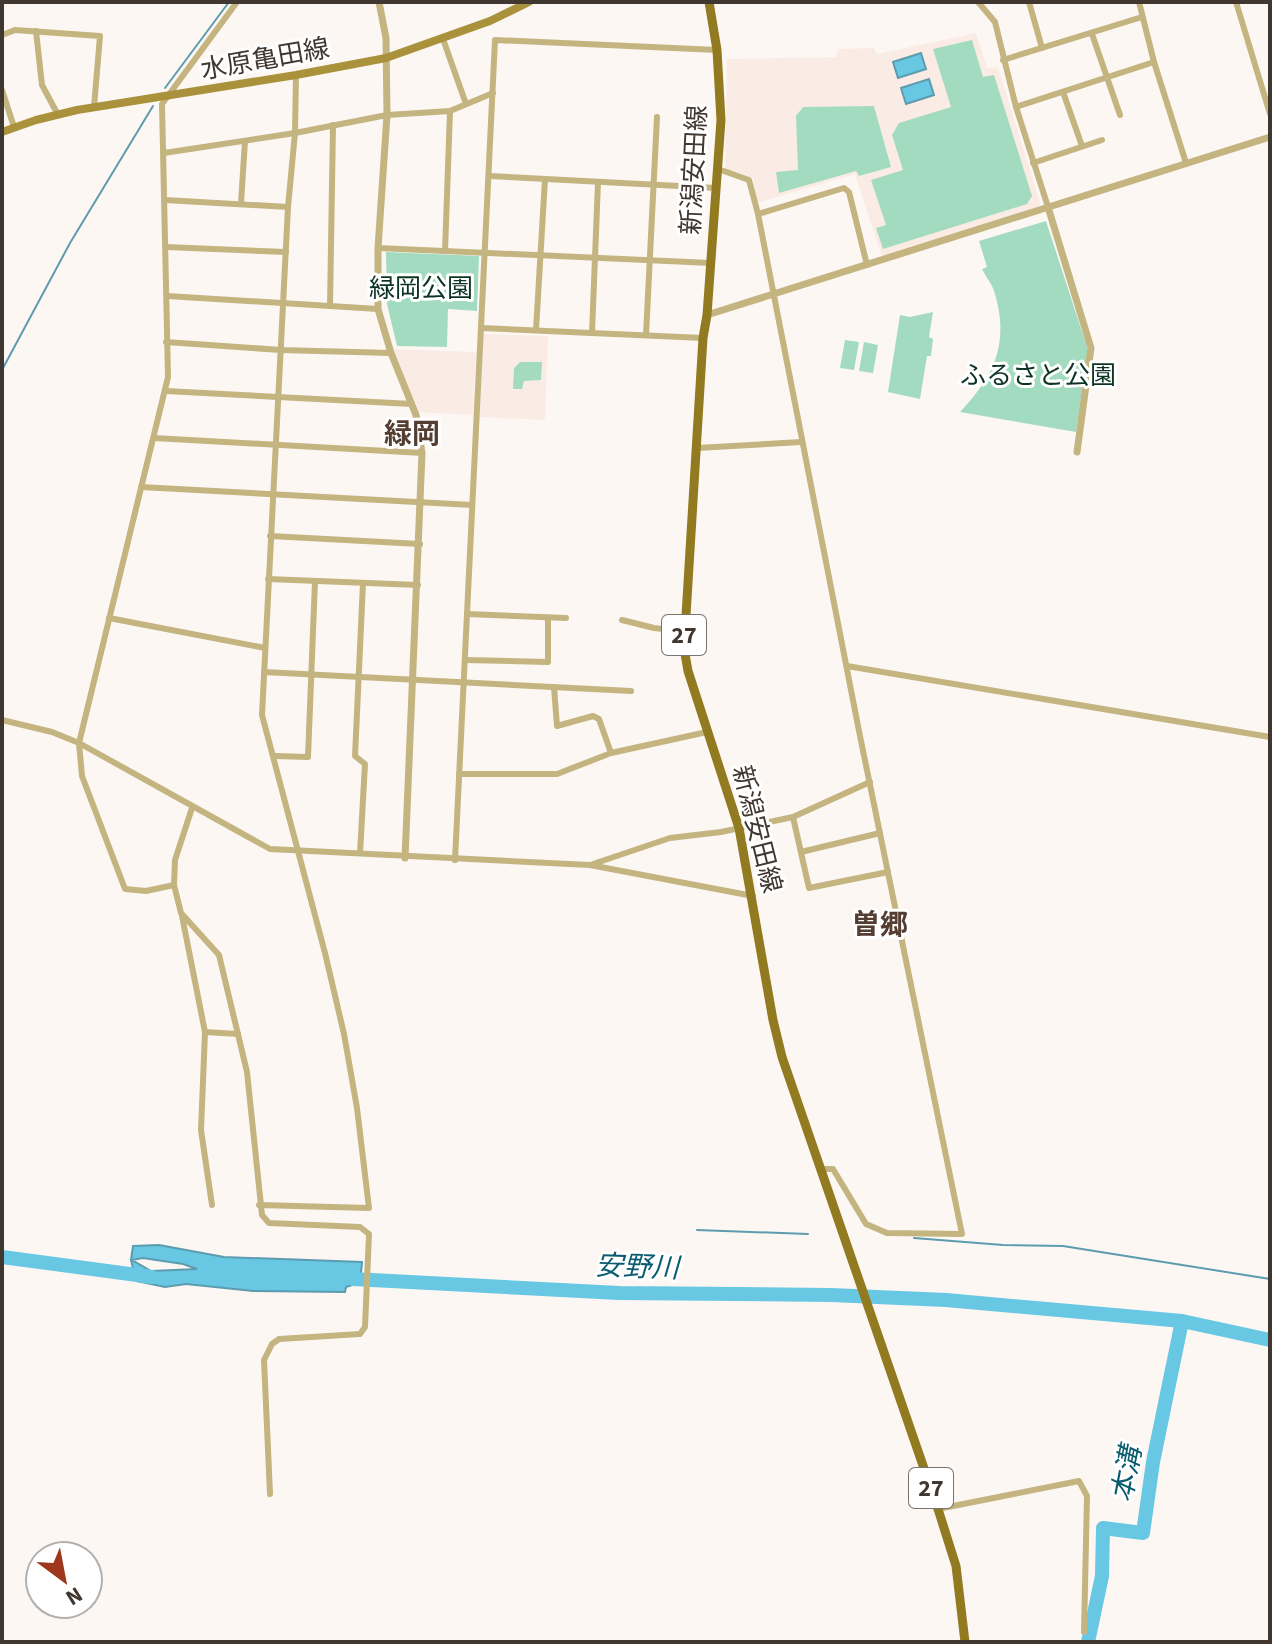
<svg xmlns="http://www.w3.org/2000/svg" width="1272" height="1644" font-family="'Source Sans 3','Noto Sans JP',sans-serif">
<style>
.built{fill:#faece4}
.green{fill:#a3dbc0}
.water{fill:#68c7e3;stroke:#5c9cae;stroke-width:2;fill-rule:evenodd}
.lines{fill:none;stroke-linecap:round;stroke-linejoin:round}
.stream{stroke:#5c9cae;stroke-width:2}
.river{stroke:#68c7e3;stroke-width:14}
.minor{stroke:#c4b480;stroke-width:6}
.tertiary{stroke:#c4b480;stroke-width:7}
.secondary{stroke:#aa923d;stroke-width:8}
.primary{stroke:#927a21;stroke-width:9}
.labels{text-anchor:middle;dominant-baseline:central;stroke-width:6;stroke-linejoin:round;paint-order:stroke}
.shield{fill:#fff;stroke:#7a736f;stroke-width:2}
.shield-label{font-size:24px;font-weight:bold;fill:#413731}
.street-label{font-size:26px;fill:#413731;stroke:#fff}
.park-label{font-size:26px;fill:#0c3324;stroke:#fff}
.neighbourhood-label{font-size:28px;font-weight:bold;fill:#543e32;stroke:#fff}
.water-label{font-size:28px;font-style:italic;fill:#095c6f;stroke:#fff}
</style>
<rect width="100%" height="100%" fill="#fdf7f4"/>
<!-- built -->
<g class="built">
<path d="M976,33L987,68L998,67L1040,202L1038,207L882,257L855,174L757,203L753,178L725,169L727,59L836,57L839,49L874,48L877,54Z"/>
<path d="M483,334L548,336L545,420L480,417Z"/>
<path d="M393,349L476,352L473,415L416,412Z"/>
</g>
<!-- green -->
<g class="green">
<path d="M972,40L983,77L994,75L1032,196L1027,204L883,249L876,228L886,225L871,180L903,170L892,135L899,123L951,107L933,49Z"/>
<path d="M874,106L891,167L859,176L856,171L779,193L776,172L798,170L796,116L803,107Z"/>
<path d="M1046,221L1088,350L1076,432L960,412C995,375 1010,342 994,291C992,284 986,277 982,269L987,267L979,241Z"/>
<path d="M386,252L479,256L477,311L448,309L447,347L397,346L387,304Z"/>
<path d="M933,312L929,337L933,339L931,356H927L920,399L888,392L900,315L910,317Z"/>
<path d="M845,340L859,342L854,370L840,368Z"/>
<path d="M864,342L878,345L873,373L859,371Z"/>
<path d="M520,362H542L541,380L524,381L522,389H513L514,368Z"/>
</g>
<!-- water -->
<g class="water">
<path d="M921,53L926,69L898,78L893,62Z"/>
<path d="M929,79L934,95L906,104L901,88Z"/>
<path d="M159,1245L224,1257L362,1262C361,1277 361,1283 346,1287L345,1292L253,1291L186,1284L165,1287L136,1281L131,1260L133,1246ZM143,1258L183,1264L197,1269L151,1271L132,1260Z"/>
</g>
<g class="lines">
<!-- stream -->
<g class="stream">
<path d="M165,88L229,2"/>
<path d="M2,370L70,243L153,106"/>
<path d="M697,1230L808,1234"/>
<path d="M914,1238L1003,1245L1063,1246L1270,1279"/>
</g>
<!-- river -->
<g class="river">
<path d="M2,1257L152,1277"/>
<path d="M353,1279L619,1293L831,1295L946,1300L1182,1321L1270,1340"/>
<path d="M1088,1642L1102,1576L1103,1528L1143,1533L1153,1462L1182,1321"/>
</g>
<!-- minor -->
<g class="minor">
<path d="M978,2L995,22L1016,107L1048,207"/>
<path d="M1029,2L1042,48"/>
<path d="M1139,2L1154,62L1186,163"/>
<path d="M1236,2L1270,114"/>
<path d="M36,31L42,85L57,113"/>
<path d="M1092,34L1120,115"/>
<path d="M2,35L15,30L100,36L94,107"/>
<path d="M443,39L466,104"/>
<path d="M1003,60L1142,17"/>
<path d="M2,90L14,127"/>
<path d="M1063,92L1082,146"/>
<path d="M1016,107L1154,62"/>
<path d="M164,153L295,133L387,115L450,111L493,93"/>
<path d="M1033,163L1102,140"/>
<path d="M718,169L749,180L758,214L860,736L962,1234L887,1233L866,1224L833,1169H821"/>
<path d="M489,176L717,188"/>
<path d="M165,200L288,207"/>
<path d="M241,203L245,141"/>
<path d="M758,214L844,188L849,192L867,265"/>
<path d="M166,247L286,252"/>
<path d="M378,248L711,263"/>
<path d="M445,251L450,111"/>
<path d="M167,296L378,309"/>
<path d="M330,306L333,125"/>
<path d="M481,328L703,338"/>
<path d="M536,330L545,179"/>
<path d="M592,333L598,182"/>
<path d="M646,335L657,117"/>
<path d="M166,342L281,350L391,353"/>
<path d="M166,391L412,404"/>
<path d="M154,438L422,453"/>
<path d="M697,448L801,442"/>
<path d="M141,487L472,505"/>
<path d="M270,536L420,544"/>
<path d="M268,579L418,585"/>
<path d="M467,614L566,618"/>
<path d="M109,618L265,648"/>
<path d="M622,620L654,628L684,631"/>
<path d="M465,660L548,662V619"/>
<path d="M847,666L1270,737"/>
<path d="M264,672L631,691"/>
<path d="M554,687L557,726L593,716L599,719L611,753"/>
<path d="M2,720L52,732L79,743L270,849L590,865L753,896"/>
<path d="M275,756L308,757L315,581"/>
<path d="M459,774H557L611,753L707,732"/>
<path d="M192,808L175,860L174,885L181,913L219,955L247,1072L262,1215L269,1223L360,1227L369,1234L365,1327L360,1334L279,1339L272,1344L264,1360L270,1494"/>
<path d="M793,817L809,888L888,872"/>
<path d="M801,852L880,833"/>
<path d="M360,853L365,764L355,756L363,583"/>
<path d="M455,860L495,40L717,50"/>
<path d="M593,864L670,838L721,832L793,817L870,782"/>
<path d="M174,885L146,891L125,889L82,776L79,743L168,377L162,104L237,2"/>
<path d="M182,916L205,1032L201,1130L212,1205"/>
<path d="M205,1032L238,1034"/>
<path d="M259,1205L369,1208L357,1108L344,1034L325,953L262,715L288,207L295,133L296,75"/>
<path d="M938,1509L1079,1481L1087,1496L1084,1632"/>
</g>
<!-- tertiary -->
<g class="tertiary">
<path d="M379,2L386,38L387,115L378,248V309L391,353L416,415L422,453L405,858"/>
<path d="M1048,207L1091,348L1077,452"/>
<path d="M707,315L1270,137"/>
</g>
<!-- secondary -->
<path class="secondary" d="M2,132L36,120L77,110L296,75L386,58L490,21L529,2"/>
<!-- primary -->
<path class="primary" d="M709,2L717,50L721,120L707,315L703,338L684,648L688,671L739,828L773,1020L782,1057L938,1509L956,1566L965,1642"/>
</g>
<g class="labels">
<!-- shield labels -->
<g class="shield">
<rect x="662" y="615" width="44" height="40" rx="6"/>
<rect x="909" y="1468" width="44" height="40" rx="6"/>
</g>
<g class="shield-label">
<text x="684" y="635">27</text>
<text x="931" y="1488">27</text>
</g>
<!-- street labels -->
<g class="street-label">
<text transform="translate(265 59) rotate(-10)">水原亀田線</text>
<text transform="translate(694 170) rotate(-87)">新潟安田線</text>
<text transform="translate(757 829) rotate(76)">新潟安田線</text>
</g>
<!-- park labels -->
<g class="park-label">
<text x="421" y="288">緑岡公園</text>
<text x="1038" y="375">ふるさと公園</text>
</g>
<!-- neighbourhood labels -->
<g class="neighbourhood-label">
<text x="412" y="434">緑岡</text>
<text x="880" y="925">曽郷</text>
</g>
<!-- water labels -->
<g class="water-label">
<text transform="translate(637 1267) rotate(2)">安野川</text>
<text transform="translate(1127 1474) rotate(-79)">本溝</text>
</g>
</g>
<!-- border -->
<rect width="1272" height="1644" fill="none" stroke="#413731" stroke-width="8"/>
<!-- north arrow -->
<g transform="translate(64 1580) rotate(148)"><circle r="38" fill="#ffffff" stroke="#b3afad" stroke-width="2"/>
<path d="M0-6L14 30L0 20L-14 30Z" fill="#9f371c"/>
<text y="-12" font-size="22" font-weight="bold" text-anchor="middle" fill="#413731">N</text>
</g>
</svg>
